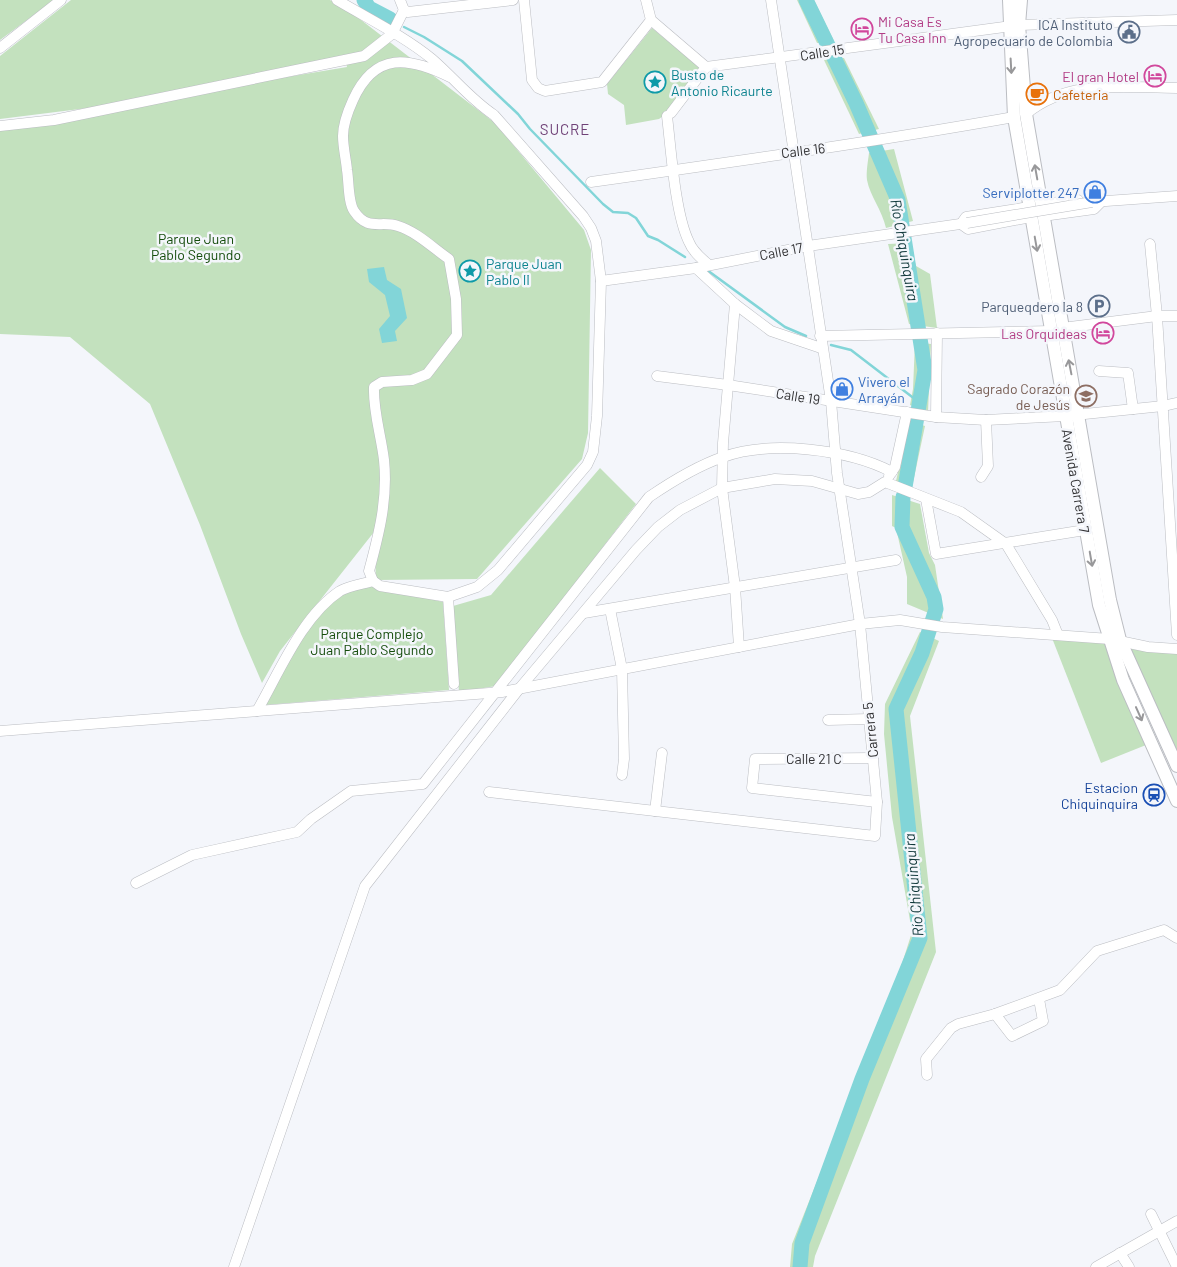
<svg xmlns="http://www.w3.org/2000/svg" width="1177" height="1267" font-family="Barlow,sans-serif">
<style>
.green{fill:#c3e1be}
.water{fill:#82d5d8}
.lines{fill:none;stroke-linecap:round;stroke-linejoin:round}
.stream{stroke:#82d5d8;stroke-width:2.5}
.river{stroke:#82d5d8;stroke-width:15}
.minor-casing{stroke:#bbbdc2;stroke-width:11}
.major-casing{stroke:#bbbdc2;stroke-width:14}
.minor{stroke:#fff;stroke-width:10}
.major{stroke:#fff;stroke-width:12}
.minor-bridge-casing{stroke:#bbbdc2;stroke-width:11;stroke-linecap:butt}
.minor-bridge{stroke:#fff;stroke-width:10}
.oneway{stroke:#98989a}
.labels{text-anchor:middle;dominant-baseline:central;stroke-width:5;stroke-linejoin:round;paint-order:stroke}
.hotel-label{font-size:14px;fill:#b23c85;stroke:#f4f6fb;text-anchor:end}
.service-label{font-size:14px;fill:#4e5e75;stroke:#f4f6fb;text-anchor:end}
.street-label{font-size:14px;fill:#323234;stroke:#f4f6fb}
.culture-label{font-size:14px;fill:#0d838f;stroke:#f4f6fb;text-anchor:start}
.food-label{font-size:14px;fill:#c56008;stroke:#f4f6fb;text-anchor:start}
.shop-label{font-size:14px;fill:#366cbe;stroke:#f4f6fb;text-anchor:end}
.park-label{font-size:14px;fill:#144c0b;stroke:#f4f6fb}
.education-label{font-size:14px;fill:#785e54;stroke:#f4f6fb;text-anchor:end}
.transit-label{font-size:14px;fill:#164399;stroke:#f4f6fb;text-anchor:end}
.neighbourhood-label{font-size:15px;letter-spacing:1px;fill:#6f4177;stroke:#f4f6fb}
.water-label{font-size:15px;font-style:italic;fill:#10383a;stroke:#f4f6fb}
</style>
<rect width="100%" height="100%" fill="#f4f6fb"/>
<!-- green -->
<g class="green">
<path d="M0,0H54L0,40Z"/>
<path d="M71,0H330L352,13L495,123L584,230L591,250L588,433L582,459L477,579L376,580L374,532L280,651L262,683L241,634L200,525L150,404L70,337L0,334V131L166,97L347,67L344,55L88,108L0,119V56Z"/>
<path d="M797,0H814L834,41L817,43Z"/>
<path d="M652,28L700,68L663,116L659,119L626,125L624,105L608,94L607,84Z"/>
<path d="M844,58L879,129L859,134L824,60Z"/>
<path d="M894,149L913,221L886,228C882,210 870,196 867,180C866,172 868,161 869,153Z"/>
<path d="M910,243L916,266L930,274L937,328L909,324L888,244Z"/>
<path d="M915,342L931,344L928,412L910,405L913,389Z"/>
<path d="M910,421L925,426L912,487L896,481Z"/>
<path d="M600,468L636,504L496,686L459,692L453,606L491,595Z"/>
<path d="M892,495L920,504L929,553L935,565L943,619L907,604V577L896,528L892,526Z"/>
<path d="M371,585L443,602L449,690L265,705C285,671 308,614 342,594C350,589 362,588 371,585Z"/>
<path d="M920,632L939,641L910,716L936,952L815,1256L813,1267H790L792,1244L894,989L912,932L892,817L884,734L885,704Z"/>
<path d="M1052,638L1105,642L1146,745L1101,763Z"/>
<path d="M1128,646L1177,650V754Z"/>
</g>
<!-- water -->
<path class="water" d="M384,267L387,280L401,289L407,318L395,331L397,341L382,343L379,329L390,316L385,295L369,282L367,269Z"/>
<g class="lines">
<!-- stream -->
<g class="stream">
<path d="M404,27L424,37L462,61L518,114L530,129L603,204L613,212L628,213L636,218L648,236L658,240L685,257"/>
<path d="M707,270L785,327L806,336"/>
<path d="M831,345L851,350L920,403"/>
</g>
<!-- river -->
<g class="river">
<path d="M364,0L369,8L390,19"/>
<path d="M806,0L856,103L898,200L925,370L905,487"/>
<path d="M800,1267L802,1243L862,1079L920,938L896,709L922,653L936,609L934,597L902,527L903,497"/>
</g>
<!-- minor casing -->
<g class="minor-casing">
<g id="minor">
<path d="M337,0C367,18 404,36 432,59C453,77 470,99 494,115L583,216L591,228L596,241L601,281L597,416L593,452L587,465L498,570L477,587L448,597L380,586L373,581L369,571C379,534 388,499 384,460C381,435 373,411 374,387L382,382L412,380L427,374L457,335L456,299L449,259C433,248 417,232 398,226C381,220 368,232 354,211C348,202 349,182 347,170C346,159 343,147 343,136C343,124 348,111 353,100C375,51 409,57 450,77"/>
<path d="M400,0L404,10"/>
<path d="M524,0L532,80L538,88L545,91L602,82L651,20"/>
<path d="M646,0L651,20L706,67"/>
<path d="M404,10L408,12L513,0"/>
<path d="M0,48L61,0"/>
<path d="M706,67L1019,25L1177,20"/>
<path d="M671,113L706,67"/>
<path d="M1026,114C1069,78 1125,88 1177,88"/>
<path d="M667,116C671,149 675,214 689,242C693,252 702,259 709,265"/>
<path d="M0,126L54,120L364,56L392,34L404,10"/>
<path d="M591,182C732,162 873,142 1014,117"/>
<path d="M1092,202L1177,196"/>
<path d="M1042,204L1078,200"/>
<path d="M1029,207L966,217L961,224L968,229L1031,217"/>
<path d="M1043,216L1094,209L1100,203"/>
<path d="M1150,244L1157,316L1177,635"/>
<path d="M696,268L735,304L771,331L821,348"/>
<path d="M601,281L696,268L808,246L967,223"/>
<path d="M735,304L723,443L722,488L735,587L739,647"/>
<path d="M1062,328L1157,316H1177"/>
<path d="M820,336L1051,331"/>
<path d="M1099,371L1128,373L1133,409"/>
<path d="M657,376L728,385L936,417L986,420L1065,416L1163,406L1177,403"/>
<path d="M936,417L937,333"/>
<path d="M889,476L895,467L907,412"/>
<path d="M981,477L988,466L986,420"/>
<path d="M926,499L936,554L1085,530"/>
<path d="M448,597L454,684"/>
<path d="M610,609L622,669L624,759L622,775"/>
<path d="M584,613L896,560"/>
<path d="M257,711C279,673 302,616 340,591C349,586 363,584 373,581"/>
<path d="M828,720L869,719"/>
<path d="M0,731L502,692L860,624L900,620L942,627L1110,639L1148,647L1177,649"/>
<path d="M873,758L755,759L752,788L877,802"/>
<path d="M489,792L875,836L877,802L860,624L837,473L831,401L771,0"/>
<path d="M655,811L662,753"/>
<path d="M136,883L192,855L297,832L311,819L351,791L423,784L649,497C671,482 697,466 723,457C770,440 848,449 892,472"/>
<path d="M995,1014L1012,1036L1043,1021L1039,999"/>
<path d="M927,1075L926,1059L951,1028L958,1024L995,1014L1060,990L1097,951L1164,930L1177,938"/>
<path d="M1151,1214L1177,1267"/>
<path d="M1120,1253L1129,1267"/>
<path d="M234,1267L365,886L519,689L636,550L658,527L680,510L722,488L775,479L812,481L858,494L869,492L885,482L961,512L1006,544L1052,620L1058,635"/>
<path d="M1096,1267L1177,1221"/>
</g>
</g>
<!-- major casing -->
<g class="major-casing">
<g id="major">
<path d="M1009,0L1014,117L1099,605L1123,680L1177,801"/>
<path d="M1021,0L1019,25L1026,114L1110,600L1120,640L1177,766"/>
</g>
</g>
<!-- minor -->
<use href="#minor" class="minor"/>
<!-- major -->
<use href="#major" class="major"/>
<!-- minor-bridge casing -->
<g class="minor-bridge-casing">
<path id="minor-bridge" d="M967,223L1092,202"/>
</g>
<!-- minor-bridge -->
<use href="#minor-bridge" class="minor-bridge"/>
</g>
<!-- one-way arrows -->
<defs><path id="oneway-shaft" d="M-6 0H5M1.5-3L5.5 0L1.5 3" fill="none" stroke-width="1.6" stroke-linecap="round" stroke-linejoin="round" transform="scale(1.25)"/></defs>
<g class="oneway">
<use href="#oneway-shaft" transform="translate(1011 66) rotate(87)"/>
<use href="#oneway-shaft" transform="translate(1036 172) rotate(-100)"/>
<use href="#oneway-shaft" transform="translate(1036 244) rotate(80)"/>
<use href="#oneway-shaft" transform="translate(1070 367) rotate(-101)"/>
<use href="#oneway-shaft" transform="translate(1091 559) rotate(80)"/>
<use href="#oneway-shaft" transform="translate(1139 714) rotate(66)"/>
</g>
<!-- icons -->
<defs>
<g id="hotel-ring" transform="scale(1.125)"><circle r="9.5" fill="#f4f6fb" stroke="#d1479c" stroke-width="1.5"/><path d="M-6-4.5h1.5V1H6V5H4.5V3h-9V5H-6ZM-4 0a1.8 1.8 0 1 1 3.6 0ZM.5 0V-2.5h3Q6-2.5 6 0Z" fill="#d1479c"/></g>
<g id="civic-ring" transform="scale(1.125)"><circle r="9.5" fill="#f4f6fb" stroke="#5c6f8a" stroke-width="1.5"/><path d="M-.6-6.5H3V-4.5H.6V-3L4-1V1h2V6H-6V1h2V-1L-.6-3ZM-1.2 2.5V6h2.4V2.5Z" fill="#5c6f8a"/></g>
<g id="sight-ring" transform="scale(1.125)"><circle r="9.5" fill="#f4f6fb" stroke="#0f9aa8" stroke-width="1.5"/><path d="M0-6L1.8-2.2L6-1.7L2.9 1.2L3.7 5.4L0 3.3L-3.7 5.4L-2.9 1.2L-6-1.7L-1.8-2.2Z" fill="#0f9aa8"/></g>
<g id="cafe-ring" transform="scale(1.125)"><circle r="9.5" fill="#f4f6fb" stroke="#e8710a" stroke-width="1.5"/><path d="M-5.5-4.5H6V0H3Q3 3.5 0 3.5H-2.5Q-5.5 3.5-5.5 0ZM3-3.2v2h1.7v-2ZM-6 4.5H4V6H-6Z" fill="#e8710a"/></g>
<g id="shop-ring" transform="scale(1.125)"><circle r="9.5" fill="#f4f6fb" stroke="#3f7fe0" stroke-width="1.5"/><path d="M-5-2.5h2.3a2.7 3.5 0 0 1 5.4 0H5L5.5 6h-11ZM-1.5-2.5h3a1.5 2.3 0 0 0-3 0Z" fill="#3f7fe0"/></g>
<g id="parking-ring" transform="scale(1.125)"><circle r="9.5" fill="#f4f6fb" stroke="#5c6f8a" stroke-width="1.5"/><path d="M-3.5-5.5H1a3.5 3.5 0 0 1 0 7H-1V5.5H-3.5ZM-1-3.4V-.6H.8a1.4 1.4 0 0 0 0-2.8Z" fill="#5c6f8a"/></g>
<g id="school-ring" transform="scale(1.125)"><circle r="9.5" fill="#f4f6fb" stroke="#8d6e63" stroke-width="1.5"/><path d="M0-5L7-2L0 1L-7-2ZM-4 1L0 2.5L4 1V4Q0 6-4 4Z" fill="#8d6e63"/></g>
<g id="station-ring" transform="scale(1.125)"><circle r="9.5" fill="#f4f6fb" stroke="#1a4fb4" stroke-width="1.5"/><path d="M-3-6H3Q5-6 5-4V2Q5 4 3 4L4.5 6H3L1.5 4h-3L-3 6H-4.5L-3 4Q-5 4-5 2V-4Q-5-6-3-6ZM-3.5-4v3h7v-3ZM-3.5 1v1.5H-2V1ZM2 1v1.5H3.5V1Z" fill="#1a4fb4"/></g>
</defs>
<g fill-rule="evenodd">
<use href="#hotel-ring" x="862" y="29"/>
<use href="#civic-ring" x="1129" y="32"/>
<use href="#hotel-ring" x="1155" y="76"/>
<use href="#sight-ring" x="655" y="82"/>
<use href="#cafe-ring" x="1037" y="94"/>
<use href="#shop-ring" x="1095" y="192"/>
<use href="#sight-ring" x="470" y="271"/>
<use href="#parking-ring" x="1099" y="306"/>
<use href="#hotel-ring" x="1103" y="333"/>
<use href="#shop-ring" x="842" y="389"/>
<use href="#school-ring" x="1086" y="396"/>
<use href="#station-ring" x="1154" y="795"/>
</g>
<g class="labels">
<!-- hotel labels -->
<g class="hotel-label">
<text x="878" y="21" text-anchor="start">Mi Casa Es<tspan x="878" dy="16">Tu Casa Inn</tspan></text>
<text x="1139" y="76">El gran Hotel</text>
<text x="1087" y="333">Las Orquideas</text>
</g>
<!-- service labels -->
<g class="service-label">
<text x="1113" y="24">ICA Instituto<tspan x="1113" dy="16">Agropecuario de Colombia</tspan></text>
<text x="1083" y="306">Parqueqdero la 8</text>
</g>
<!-- street labels -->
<g class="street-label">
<text transform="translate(822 52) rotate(-9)">Calle 15</text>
<text transform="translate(803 150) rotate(-7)">Calle 16</text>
<text transform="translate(781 251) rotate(-11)">Calle 17</text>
<text transform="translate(798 396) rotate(9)">Calle 19</text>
<text transform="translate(1076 481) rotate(80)">Avenida Carrera 7</text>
<text transform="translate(870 730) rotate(-96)">Carrera 5</text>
<text x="814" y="758">Calle 21 C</text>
</g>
<!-- culture labels -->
<g class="culture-label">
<text x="671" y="74">Busto de<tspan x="671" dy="16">Antonio Ricaurte</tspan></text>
<text x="486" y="263">Parque Juan<tspan x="486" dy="16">Pablo II</tspan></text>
</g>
<!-- food labels -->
<g class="food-label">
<text x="1053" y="94">Cafeteria</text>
</g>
<!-- shop labels -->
<g class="shop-label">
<text x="1079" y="192">Serviplotter 247</text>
<text x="858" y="381" text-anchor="start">Vivero el<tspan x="858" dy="16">Arrayán</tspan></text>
</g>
<!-- park labels -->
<g class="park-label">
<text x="196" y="238">Parque Juan<tspan x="196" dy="16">Pablo Segundo</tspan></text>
<text x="372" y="633">Parque Complejo<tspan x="372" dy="16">Juan Pablo Segundo</tspan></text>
</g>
<!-- education labels -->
<g class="education-label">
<text x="1070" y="388">Sagrado Corazón<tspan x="1070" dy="16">de Jesús</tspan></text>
</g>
<!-- transit labels -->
<g class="transit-label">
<text x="1138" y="787">Estacion<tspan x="1138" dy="16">Chiquinquira</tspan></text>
</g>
<!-- neighbourhood labels -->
<g class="neighbourhood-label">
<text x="565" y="129">SUCRE</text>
</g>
<!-- water labels -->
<g class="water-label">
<text transform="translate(905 250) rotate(80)">Río Chiquinquira</text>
<text transform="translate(913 885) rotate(-95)">Río Chiquinquira</text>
</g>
</g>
</svg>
